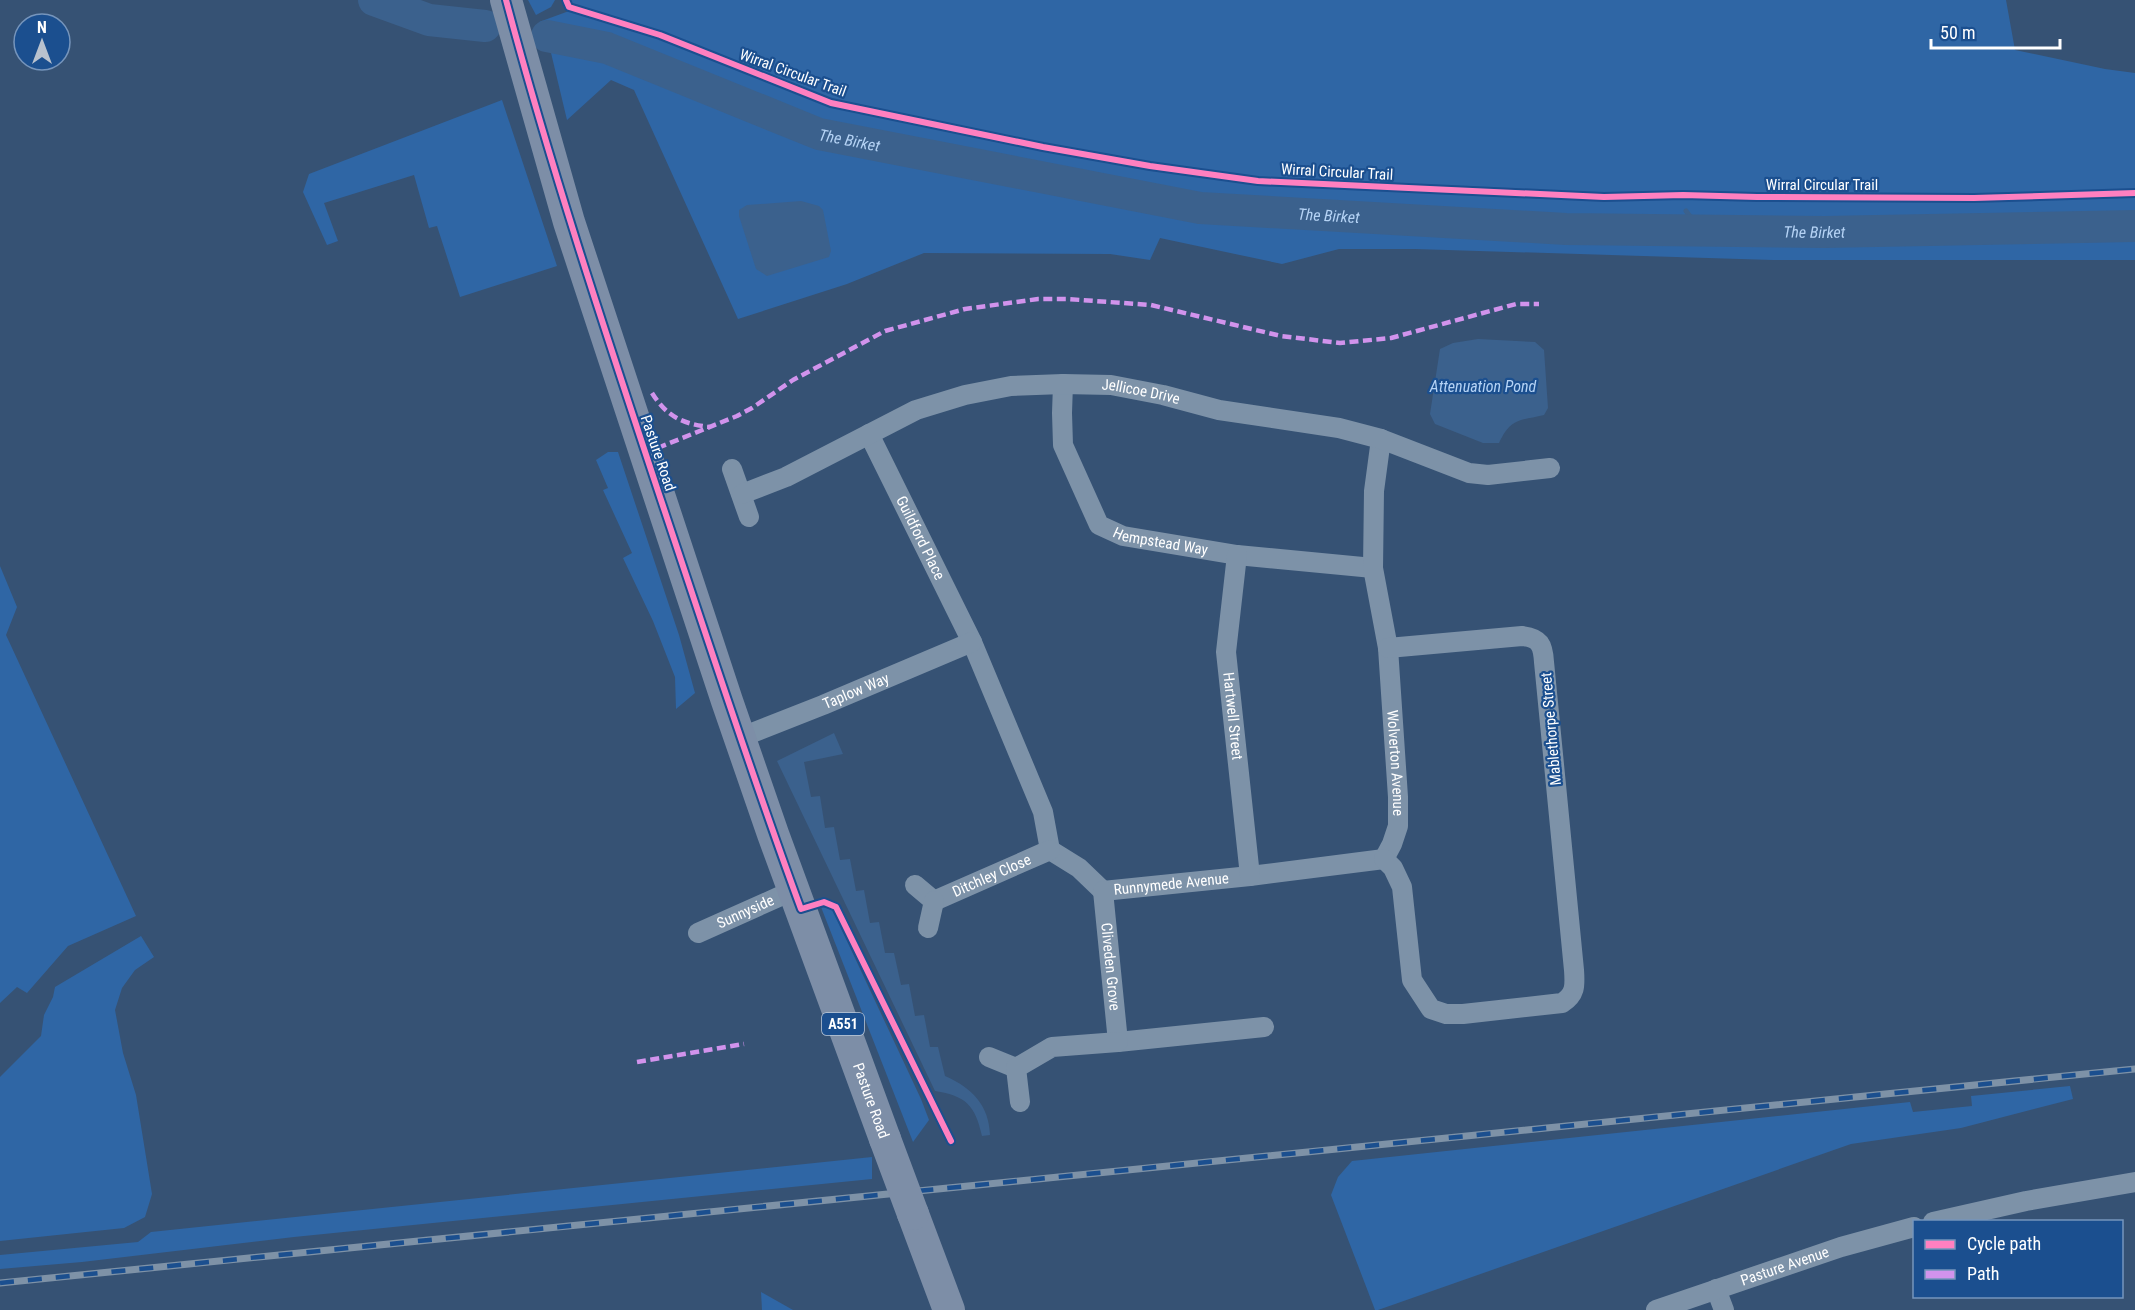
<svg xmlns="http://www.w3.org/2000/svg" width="2135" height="1310" font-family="'Roboto Condensed',sans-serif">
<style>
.green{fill:#2f66a5}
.water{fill:#3b618d}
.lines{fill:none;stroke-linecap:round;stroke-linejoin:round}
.stream{stroke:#3b618d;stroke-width:5}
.river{stroke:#3b618d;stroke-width:32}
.street{stroke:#7d92a8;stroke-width:20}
.primary{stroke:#7d8ea7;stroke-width:32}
.rail-casing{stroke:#7e92a7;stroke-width:7}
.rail{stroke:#1b4f8f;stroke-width:4.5;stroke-dasharray:14;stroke-linecap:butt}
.primary-bridge{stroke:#7d8ea7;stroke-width:32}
.quiet{stroke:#d193ec;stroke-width:4.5;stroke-dasharray:9 4.5;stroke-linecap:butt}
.cycleway-casing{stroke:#1b4f8f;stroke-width:10}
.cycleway{stroke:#ff80c0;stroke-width:6}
.labels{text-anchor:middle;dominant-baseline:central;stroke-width:4.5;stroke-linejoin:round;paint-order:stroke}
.shield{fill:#1b4f8f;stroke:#bbcadd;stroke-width:1.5}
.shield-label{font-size:14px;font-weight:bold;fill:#fff}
.street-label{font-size:15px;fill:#fff;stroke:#1b4f8f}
.water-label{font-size:16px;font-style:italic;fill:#b5d3f5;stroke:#1b4f8f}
</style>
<rect width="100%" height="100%" fill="#365274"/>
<!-- green -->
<g class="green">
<path d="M528,0H555L551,7L536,15Z"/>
<path d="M570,0H2006L2015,50L2105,69L2135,73V190L1974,195L1757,194L1683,192L1604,194L1258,178L1100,154L920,119L829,98L643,26L573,5Z"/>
<path d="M569,11L662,40L733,69L833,106L891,120L1159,170L1258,184L1554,199L1839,201L2135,196V260H1773L1415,249H1339L1282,264L1160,238L1150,260L1110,254L924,253L847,284L738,319L634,90L611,80L567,120L547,36L539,22Z"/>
<path d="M502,100L557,266L460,297L437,226L429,228L414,175L324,203L338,241L327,245L303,192L309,174Z"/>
<path d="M608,452H618L679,635L695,693L676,709L675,677L653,621L623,558L632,553L603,490L608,488L596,460Z"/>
<path d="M0,566L17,607L6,635L136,916L68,946L27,993L17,987L0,1003Z"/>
<path d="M821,907L832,909L921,1099L929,1120L913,1142Z"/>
<path d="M141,936L154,957L135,970L122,988L115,1010L123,1053L136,1095L152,1194L145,1217L124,1228L0,1241V1077L41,1036L44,1015L53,997L55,987Z"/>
<path d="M2070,1086L2073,1099L1961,1128L1851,1144L1378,1310H1375L1372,1302L1331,1195L1338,1177L1352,1161L1910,1102L1913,1112L1972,1106L1971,1096Z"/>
<path d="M872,1157V1179L294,1237L82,1262L0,1269V1255L138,1242L151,1232Z"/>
<path d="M761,1292L793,1310H762Z"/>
</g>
<!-- water -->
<g class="water">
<path d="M801,201L819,206L823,210L831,251L829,257L767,276L756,269L739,216V210L747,205Z"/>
<path d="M1478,339L1535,342L1544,350L1548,408L1544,415C1519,421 1511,418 1499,443H1483L1435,424L1430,414L1440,349L1453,343Z"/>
<path d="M834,733L843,754L804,762L811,797L820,796L825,828L834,827L840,860L850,859L856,891L864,890L870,923L879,922L885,953H894L901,985L909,984L915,1016L924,1015L930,1047H938L945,1076C972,1088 989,1105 990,1135L982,1136C975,1105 966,1096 935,1091L777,761Z"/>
</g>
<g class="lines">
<!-- stream -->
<path class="stream" d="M1686,211L1701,231"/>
<!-- river -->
<g class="river">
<path d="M374,0L429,20L485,26"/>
<path id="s1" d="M547,36L607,48L819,134L1200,208L1566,229L1824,232L2135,226"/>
</g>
<!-- street -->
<g class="street">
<path id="s2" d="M1063,384L1062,413L1063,445L1099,525L1123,536L1237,555L1373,568"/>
<path id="s3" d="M869,434L972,642L1043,812L1050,850L1079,868L1103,891L1250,876L1384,859"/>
<path id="s4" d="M1381,439L1374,491L1373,568L1388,648L1398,797V826L1392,844L1384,859"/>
<path d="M732,469L749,517"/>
<path id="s5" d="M742,494L786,477L916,410L965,395L1011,386L1063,384L1111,385L1163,395L1219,410L1339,428L1381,439L1469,473L1488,475L1550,468"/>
<path id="s6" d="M1237,555L1226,652L1250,876"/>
<path id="s7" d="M739,738L823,705L972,642"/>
<path d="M1384,859L1393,868L1402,887L1412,980L1431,1009L1446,1014H1463L1562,1003C1576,994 1575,985 1574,970L1544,662C1543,645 1540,638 1522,636L1388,648"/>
<path d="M915,885L934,901"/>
<path id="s8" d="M1103,891L1118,1042L1264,1027"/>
<path id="s9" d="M934,901L1050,850"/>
<path d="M928,928L934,901"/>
<path id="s10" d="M698,933L794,890"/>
<path d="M989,1057L1016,1068"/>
<path d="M1020,1102L1016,1068L1052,1047L1118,1042"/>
<path d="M1933,1222L2026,1201L2135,1182"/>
<path d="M1716,1289L1724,1310"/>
<path id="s11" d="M1656,1310L1841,1247L1914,1227"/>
</g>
<!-- primary -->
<g class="primary">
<path id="s12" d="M506,0L569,222L727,701L773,834L885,1139"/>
<path d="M913,1214L949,1310"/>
</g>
<!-- rail casing -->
<g class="rail-casing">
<path id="rail" d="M0,1283L2135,1069"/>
</g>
<!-- rail -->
<use href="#rail" class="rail"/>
<!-- primary-bridge -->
<path class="primary-bridge" d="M885,1139L913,1214"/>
<!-- quiet -->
<g class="quiet">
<path d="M652,393C667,417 683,424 710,427"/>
<path d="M645,453L737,416L752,408L793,380L885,331L965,309L1038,299H1067L1151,305L1281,336L1340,343L1391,338L1516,304H1539"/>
<path d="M637,1062L744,1044"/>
</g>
<!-- cycleway casing -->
<g class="cycleway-casing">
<g id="cycleway">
<path d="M506,0C551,169 606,334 661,500C707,637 751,774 801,909L824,902L836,907L951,1141"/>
<path d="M566,0L569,7L660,35L831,103L1043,147L1150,166L1258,181L1604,197L1683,195L1757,197L1974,198L2135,193"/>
</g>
</g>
<!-- cycleway -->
<use href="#cycleway" class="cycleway"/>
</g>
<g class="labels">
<!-- shield labels -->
<rect class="shield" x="822" y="1013" width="42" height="22" rx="4.5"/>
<g class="shield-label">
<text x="843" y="1024">A551</text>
</g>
<!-- street labels -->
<g class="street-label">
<text transform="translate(793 73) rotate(20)">Wirral Circular Trail</text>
<text transform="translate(1337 172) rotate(3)">Wirral Circular Trail</text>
<text x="1822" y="185">Wirral Circular Trail</text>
<text stroke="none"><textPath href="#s5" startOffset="422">Jellicoe Drive</textPath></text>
<text transform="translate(658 453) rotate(71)">Pasture Road</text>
<text stroke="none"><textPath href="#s3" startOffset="116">Guildford Place</textPath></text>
<text stroke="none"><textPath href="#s2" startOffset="213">Hempstead Way</textPath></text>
<text stroke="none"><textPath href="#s7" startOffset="126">Taplow Way</textPath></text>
<text stroke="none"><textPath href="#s6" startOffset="162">Hartwell Street</textPath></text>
<text transform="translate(1551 729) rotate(-95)">Mablethorpe Street</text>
<text stroke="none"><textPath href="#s4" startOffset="326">Wolverton Avenue</textPath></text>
<text stroke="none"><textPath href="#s9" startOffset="63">Ditchley Close</textPath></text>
<text stroke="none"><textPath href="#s3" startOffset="591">Runnymede Avenue</textPath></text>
<text stroke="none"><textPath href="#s10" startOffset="52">Sunnyside</textPath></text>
<text stroke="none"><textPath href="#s8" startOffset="76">Cliveden Grove</textPath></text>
<text stroke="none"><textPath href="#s12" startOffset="1160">Pasture Road</textPath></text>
<text stroke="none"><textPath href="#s11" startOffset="136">Pasture Avenue</textPath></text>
</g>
<!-- water labels -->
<g class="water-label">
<text stroke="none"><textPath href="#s1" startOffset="321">The Birket</textPath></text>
<text stroke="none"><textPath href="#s1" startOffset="807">The Birket</textPath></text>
<text stroke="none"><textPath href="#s1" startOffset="1293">The Birket</textPath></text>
<text x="1483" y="386">Attenuation Pond</text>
</g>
</g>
<!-- legend -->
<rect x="1913" y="1220" width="210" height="78" fill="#1b4f8f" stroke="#7695bc" stroke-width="1.5"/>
<rect x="1925" y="1240" width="30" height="9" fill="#ff80c0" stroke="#7695bc" stroke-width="1.5"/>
<text x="1967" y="1250" font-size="18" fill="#ffffff">Cycle path</text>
<rect x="1925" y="1270" width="30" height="9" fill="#d193ec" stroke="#7695bc" stroke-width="1.5"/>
<text x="1967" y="1280" font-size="18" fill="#ffffff">Path</text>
<!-- north arrow -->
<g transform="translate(42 42)"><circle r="28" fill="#1b4f8f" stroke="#7695bc" stroke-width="1.5"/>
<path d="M0-4.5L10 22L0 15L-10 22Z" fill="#b9c2ce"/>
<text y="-9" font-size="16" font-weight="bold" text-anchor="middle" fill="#ffffff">N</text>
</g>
<!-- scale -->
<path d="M1931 39v9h129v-9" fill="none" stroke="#ffffff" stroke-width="3"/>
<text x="1940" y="39" font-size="18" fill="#ffffff" stroke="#1b4f8f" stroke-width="4.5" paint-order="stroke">50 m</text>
</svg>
